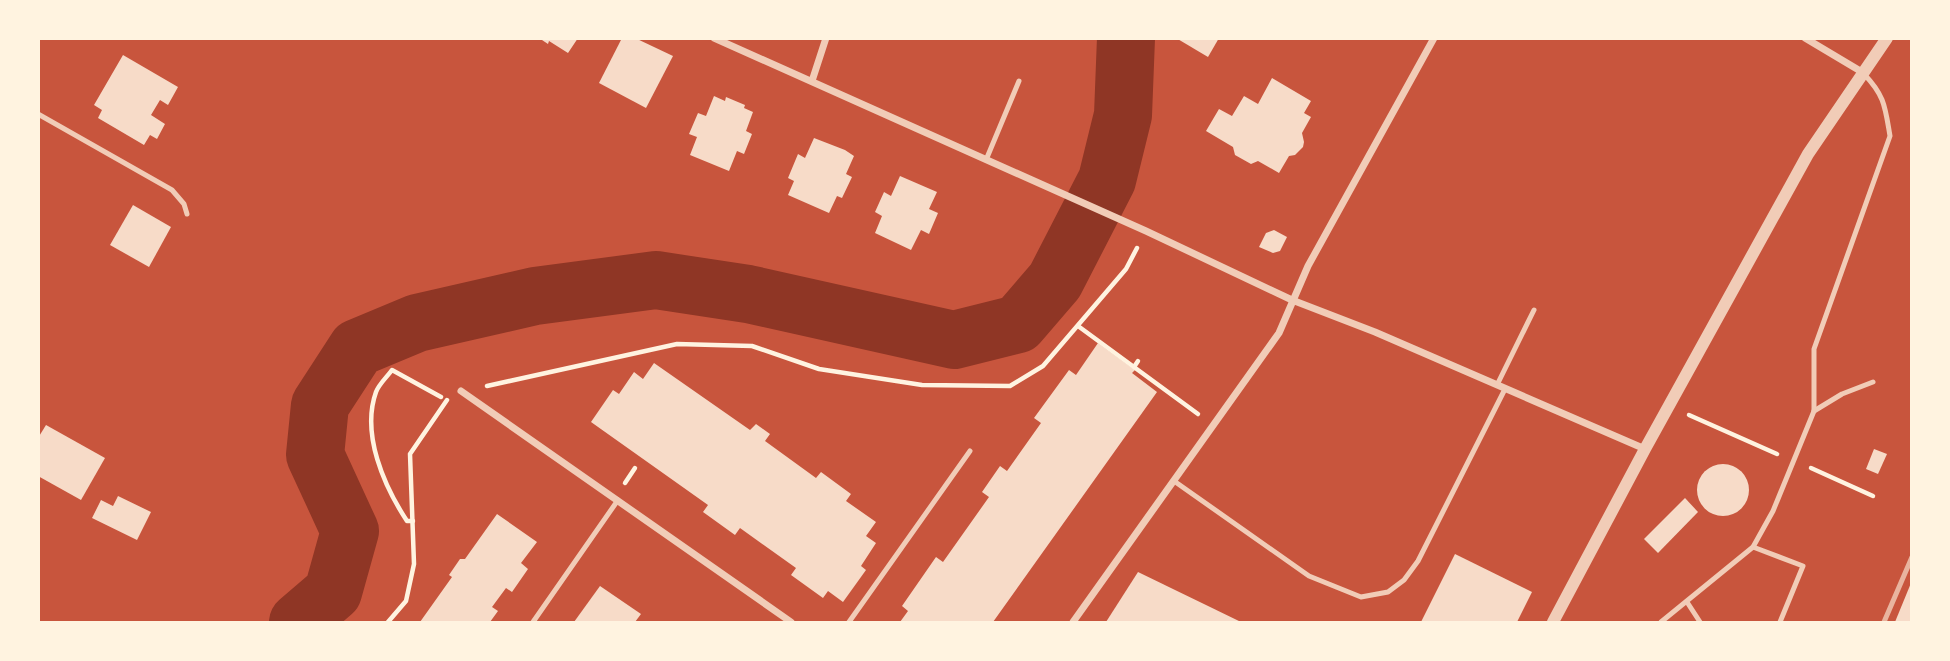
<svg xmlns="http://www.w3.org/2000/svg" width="1950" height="661" font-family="'Noto Sans',sans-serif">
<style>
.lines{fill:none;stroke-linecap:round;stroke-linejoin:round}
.river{stroke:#8f3625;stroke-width:58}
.building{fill:#f7dbc8}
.path{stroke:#fff3e0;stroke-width:4.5}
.service{stroke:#f1ccb7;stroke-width:5}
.minor{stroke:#f1ccb7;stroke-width:7}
.tertiary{stroke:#f1ccb7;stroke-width:12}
.rail{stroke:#e9b49f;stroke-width:5}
</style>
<rect width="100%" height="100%" fill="#c8553d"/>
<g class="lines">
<!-- river -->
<path class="river" d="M298,622L333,592L350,531L315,455L320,405L357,348L417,323L535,296L656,280L748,294L954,340L1018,324L1055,281L1107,180L1123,115L1126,38"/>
</g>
<!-- building -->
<g class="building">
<path d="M539,38H578L568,53L549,41L548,44Z"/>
<path d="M622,38H635L673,56L646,108L599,83Z"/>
<path d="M1176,38H1219L1208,57Z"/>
<path d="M123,55L178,87L168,105L160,100L151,115L165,124L157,139L150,135L144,145L98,118L102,110L94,105Z"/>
<path d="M1272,78L1311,101L1304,113L1311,117L1302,133L1304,142L1303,147L1295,155L1289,156L1279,173L1258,161L1251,164L1235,155L1233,147L1206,131L1219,109L1232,116L1244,96L1258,104Z"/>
<path d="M714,96L725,101L726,97L745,105L744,108L753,112L746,131L752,134L744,154L737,151L729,171L690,155L697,137L689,134L698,113L706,116Z"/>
<path d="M814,138L845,150L854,156L846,174L852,177L842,198L837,196L829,213L788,195L794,181L788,178L798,154L805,158Z"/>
<path d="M900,176L937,192L929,209L938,213L929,234L921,230L911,250L875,233L882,216L875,212L884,192L891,196Z"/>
<path d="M133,205L171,227L149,267L110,245Z"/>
<path d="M1274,230L1287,237L1280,251L1273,253L1259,247L1266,233Z"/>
<path d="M1098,343L1135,370L1132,373L1157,392L993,622H900L908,611L902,606L936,557L943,562L989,497L982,492L1000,466L1007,471L1041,423L1034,418L1069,370L1076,375Z"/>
<path d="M654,363L750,430L756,424L770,434L765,441L816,478L821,472L851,494L846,501L876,522L866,536L876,543L861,566L866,570L843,602L828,591L823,598L791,575L796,568L740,528L735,535L703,512L708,505L591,422L613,390L619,394L634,372L643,379Z"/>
<path d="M46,425L105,458L81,500L38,476V438Z"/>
<path d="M1874,449L1887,454L1878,474L1866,469Z"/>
<circle cx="1723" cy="490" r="26"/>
<path d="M118,496L151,512L137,540L92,518L101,500L113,506Z"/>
<path d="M1685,498L1698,512L1658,553L1644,539Z"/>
<path d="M497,514L537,542L521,563L528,569L512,592L506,588L492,607L498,611L490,622H420L452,577L449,575L460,559H465Z"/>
<path d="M1455,554L1532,592L1517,622H1421Z"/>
<path d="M1138,572L1241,622H1106Z"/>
<path d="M1911,583L1912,622H1895Z"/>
<path d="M600,586L641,614L635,622H574Z"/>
</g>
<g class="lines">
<!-- path -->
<g class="path">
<path d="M1078,326L1198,414"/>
<path d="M1134,367L1138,361"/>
<path d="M487,386L677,344L752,346L819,369L922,385L1010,386L1043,366L1126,269L1137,248"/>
<path d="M1689,415L1777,454"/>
<path d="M1811,468L1873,496"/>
<path d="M625,483L635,468"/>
<path d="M413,521H407C384,486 361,434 376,392C379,384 387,377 392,370L441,397"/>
<path d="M388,622L406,601L414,564L410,454L447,400"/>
</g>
<!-- service -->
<g class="service">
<path d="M38,114L172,190L184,204L187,214"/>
<path d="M986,160L1019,81"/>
<path d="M1497,385L1534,310"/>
<path d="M1814,411L1842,394L1873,382"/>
<path d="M1174,481L1309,576L1361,597L1388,592L1404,580L1418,561L1505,389"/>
<path d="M1753,547L1803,566L1780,622"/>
<path d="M1687,602L1700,622"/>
<path d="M533,622L618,500"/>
<path d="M849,622L970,451"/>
<path d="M1661,622L1753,547L1773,511L1814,411V349L1890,136C1885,107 1885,96 1864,74"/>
</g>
<!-- minor -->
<g class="minor">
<path d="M714,38L1146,231L1292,300L1375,332L1645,449"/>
<path d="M1805,38L1862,72"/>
<path d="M812,81L826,38"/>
<path d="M461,391L791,622"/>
<path d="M1073,622L1279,333L1308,266L1434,38"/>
</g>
<!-- tertiary -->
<path class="tertiary" d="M1553,622L1645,449L1808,154L1887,38"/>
<!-- rail -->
<path class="rail" d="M1884,622L1912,557"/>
</g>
<!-- border -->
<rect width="1950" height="661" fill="none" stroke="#fff3e0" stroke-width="80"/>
</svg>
